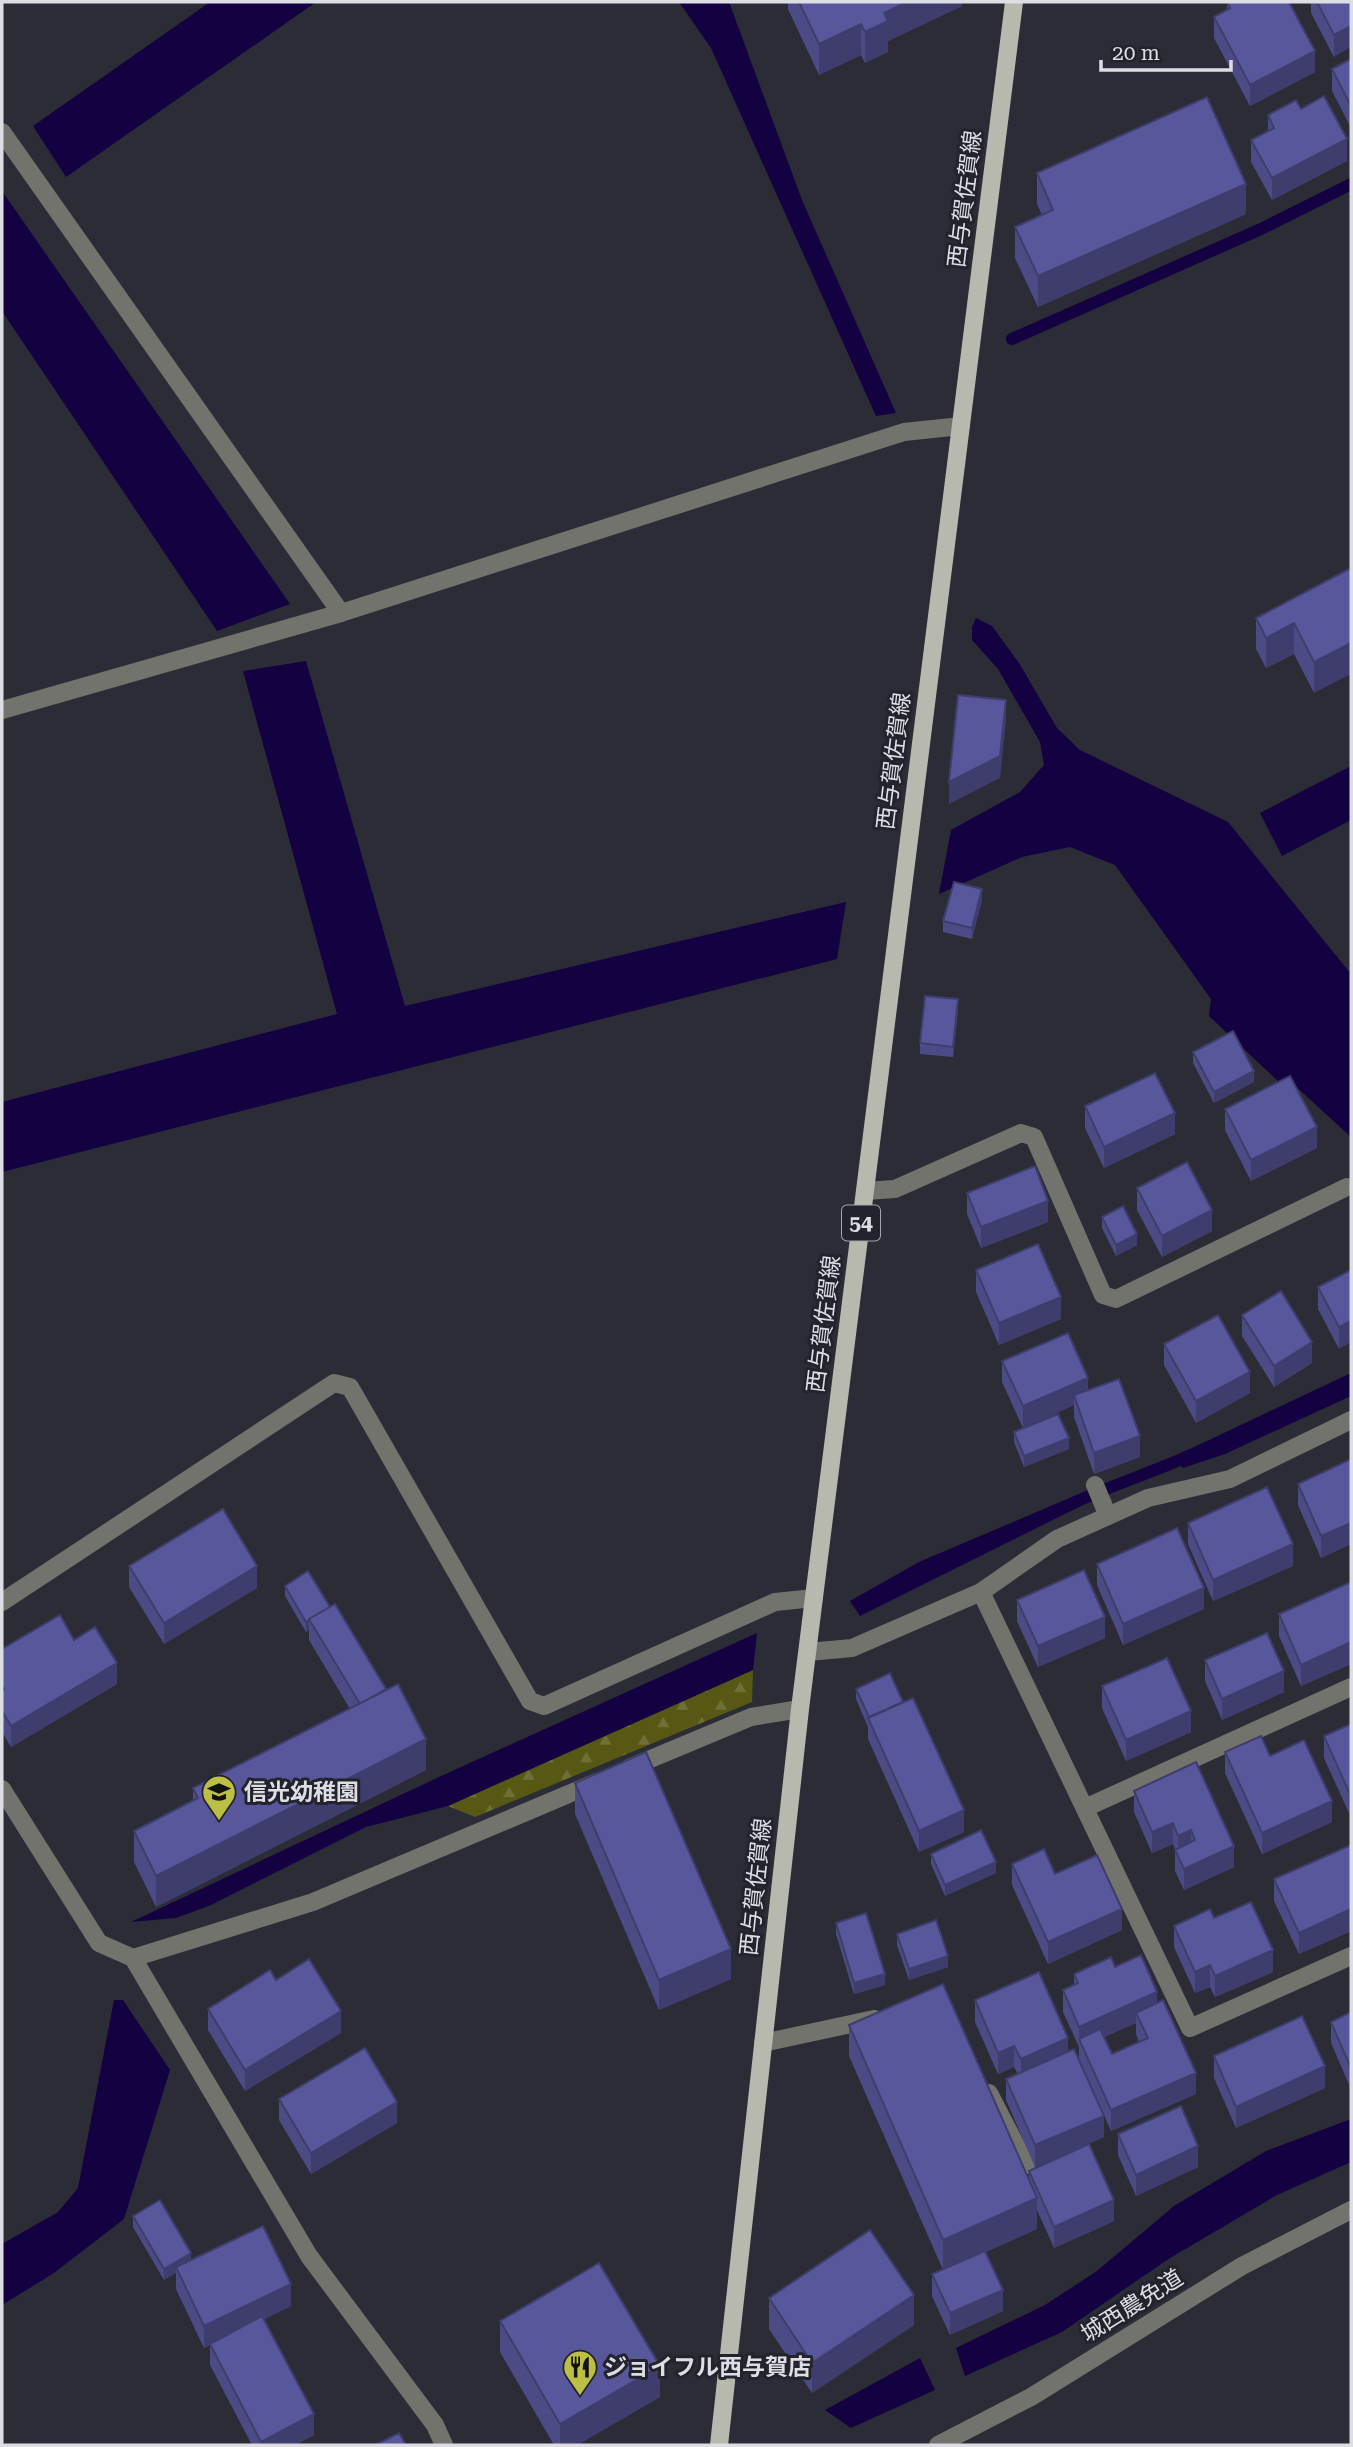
<svg xmlns="http://www.w3.org/2000/svg" width="1353" height="2447" font-family="'Roboto Serif','Noto Sans JP',serif">
<style>
.forest{fill:url(#forest-firs)}
.water{fill:#130141}
.lines{fill:none;stroke-linecap:round;stroke-linejoin:round}
.stream{stroke:#130141;stroke-width:12}
.minor{stroke:#73736e;stroke-width:18}
.major{stroke:#b8b9ae;stroke-width:18}
.wall{fill:#4d4b86;fill-rule:evenodd}
.shaded-wall{fill:#3e3d6d}
.building{fill:#59579c;stroke:#3e3d6d;stroke-width:2}
.labels{text-anchor:middle;dominant-baseline:central;stroke-width:6;stroke-linejoin:round;paint-order:stroke}
.shield{fill:#22232c;stroke:#a5a5ad;stroke-width:2}
.shield-label{font-size:21px;font-weight:bold;fill:#dddde4}
.street-label{font-size:23px;fill:#dddde4;stroke:#22232c}
.poi-label{font-size:23px;font-weight:bold;fill:#dddde4;stroke:#22232c;text-anchor:start}
</style>
<defs>
<pattern id="forest-firs" width="22" height="20" patternUnits="userSpaceOnUse" patternTransform="scale(1.75)"><rect width="22" height="20" fill="#565814"/><path d="M5 1l3.5 6h-7zM16 11l3.5 6h-7z" fill="#6e7036"/></pattern>
</defs>
<rect width="100%" height="100%" fill="#2c2c36"/>
<!-- forest -->
<path class="forest" d="M753,1670L752,1702L475,1817L448,1806Z"/>
<!-- water -->
<g class="water">
<path d="M210,2H316L66,177L33,126Z"/>
<path d="M679,2H729L802,200L896,413L876,416L711,48Z"/>
<path d="M2,191L290,604L217,631L2,311Z"/>
<path d="M976,618L992,626L1019,663L1057,728L1080,750L1228,822L1351,974V1137L1292,1083L1281,1084L1209,1016L1211,999L1115,865L1070,847L1022,857L939,894L951,830L1020,792L1044,765L1040,742L998,669L972,640V627Z"/>
<path d="M306,661L405,1006L846,902L837,959L2,1172V1102L337,1014L243,671Z"/>
<path d="M1351,766V820L1282,856L1260,813Z"/>
<path d="M1351,1373V1396L1225,1454L1183,1468L1173,1457Z"/>
<path d="M1079,1494L1083,1505L860,1616L850,1601L919,1562Z"/>
<path d="M757,1633L753,1670L448,1806L366,1827L211,1905L176,1918L131,1922L439,1777Z"/>
<path d="M114,2000H123L170,2070L124,2219L54,2273L2,2305V2244L58,2212L78,2188Z"/>
<path d="M1351,2119V2162L1277,2195L1170,2258L1062,2332L965,2376L956,2348L1045,2305L1097,2271L1174,2206L1266,2151Z"/>
<path d="M920,2358L935,2390L851,2428L825,2410Z"/>
</g>
<g class="lines">
<!-- stream -->
<g class="stream">
<path d="M1012,339L1261,229L1351,184"/>
<path d="M1069,1505C1109,1486 1151,1473 1191,1455"/>
</g>
<!-- minor -->
<g class="minor">
<path d="M2,132L341,613"/>
<path d="M2,710L341,613L904,432L961,426"/>
<path d="M865,1191L895,1189L1021,1133L1034,1137L1103,1295L1116,1299L1347,1187"/>
<path d="M1095,1485L1108,1516"/>
<path d="M981,1592L1190,2028L1351,1956"/>
<path d="M2,1602L334,1383L350,1387L530,1701L544,1706L775,1602L814,1598"/>
<path d="M808,1652L852,1648L981,1592L1057,1539L1148,1498L1230,1479L1351,1420"/>
<path d="M629,1768L751,1717L800,1709"/>
<path d="M2,1789L99,1943L133,1958L309,2256L435,2425L444,2445"/>
<path d="M1085,1808L1351,1687"/>
<path d="M133,1958L313,1902L597,1782"/>
<path d="M763,2043L874,2019"/>
<path d="M989,2093L1026,2165"/>
<path d="M938,2445L1031,2397L1242,2266L1351,2210"/>
</g>
<!-- major -->
<path class="major" d="M719,2445L800,1709L1014,2"/>
</g>
<!-- wall -->
<g class="wall">
<path d="M788,2H962V6L888,41V52L865,63L861,55L819,75L788,9Z"/>
<path d="M1227,2L1315,72L1250,106L1214,38V17L1227,10Z"/>
<path d="M1311,2H1351L1334,57L1311,13Z"/>
<path d="M1351,59V128L1332,91V69Z"/>
<path d="M1301,109L1347,161L1272,200L1251,162V140L1268,131V115Z"/>
<path d="M1037,173L1246,214L1038,307L1015,258V227L1042,215L1037,204Z"/>
<path d="M1351,568L1314,693L1294,654L1266,668L1256,649V618Z"/>
<path d="M982,900L972,939L943,932V921Z"/>
<path d="M958,1010L953,1057L920,1054V1043Z"/>
<path d="M1193,1052L1254,1082L1214,1103L1193,1063Z"/>
<path d="M1085,1106L1175,1134L1104,1168L1085,1128Z"/>
<path d="M1225,1109L1317,1148L1251,1181L1225,1130Z"/>
<path d="M1137,1188L1212,1231L1162,1257L1137,1210Z"/>
<path d="M967,1193L1048,1222L981,1248L967,1214Z"/>
<path d="M1102,1217L1137,1245L1116,1256L1102,1228Z"/>
<path d="M976,1270L1061,1319L999,1345L976,1292Z"/>
<path d="M1351,1270L1339,1349L1318,1309V1287Z"/>
<path d="M1242,1315L1312,1363L1274,1387L1242,1336Z"/>
<path d="M1164,1344L1250,1393L1196,1423L1164,1365Z"/>
<path d="M1002,1361L1088,1390L1140,1457L1094,1474L1074,1417V1405L1023,1428L1002,1382Z"/>
<path d="M1014,1432L1069,1449L1024,1467L1014,1442Z"/>
<path d="M1351,1459V1544L1321,1558L1298,1505V1484Z"/>
<path d="M1188,1523L1293,1566L1213,1601L1188,1544Z"/>
<path d="M1097,1564L1204,1609L1123,1645L1097,1585Z"/>
<path d="M129,1566L257,1588L164,1644L129,1587Z"/>
<path d="M1351,1582V1664L1301,1686L1279,1636V1614Z"/>
<path d="M285,1586L330,1607L386,1690L426,1770L156,1907L134,1862V1831L193,1801V1788L350,1709L309,1640V1630L306,1632L285,1596Z"/>
<path d="M1017,1600L1105,1638L1038,1667L1017,1621Z"/>
<path d="M74,1640L117,1684L11,1747L2,1732V1649Z"/>
<path d="M1205,1660L1284,1692L1222,1720L1205,1681Z"/>
<path d="M1102,1686L1191,1732L1126,1761L1102,1708Z"/>
<path d="M856,1689L964,1832L919,1852L868,1739V1727L856,1699Z"/>
<path d="M1351,1724V1812L1349,1813L1324,1758V1736Z"/>
<path d="M1225,1752L1270,1756L1332,1822L1262,1854L1225,1773Z"/>
<path d="M1196,1762L1234,1867L1184,1890L1175,1871V1849L1173,1844L1152,1853L1134,1812V1791Z"/>
<path d="M575,1783L731,1979L659,2010L575,1814Z"/>
<path d="M1351,1845V1931L1299,1954L1274,1901V1879Z"/>
<path d="M931,1854L996,1873L945,1896L931,1864Z"/>
<path d="M1012,1864L1122,1930L1048,1964L1012,1885Z"/>
<path d="M1214,1918L1273,1972L1215,1997L1210,1987L1195,1993L1174,1947V1926Z"/>
<path d="M836,1923L885,1985L854,1994L836,1934Z"/>
<path d="M897,1934L948,1967L909,1980L897,1945Z"/>
<path d="M1115,1967L1157,2003L1196,2094L1111,2131L1079,2060V2047L1063,2012V1990L1074,1985V1974ZM1136,2023V2034L1139,2042L1112,2054L1104,2037Z"/>
<path d="M276,1980L341,2033L245,2091L208,2030V2009Z"/>
<path d="M975,2000L1068,2051L1104,2137L1035,2167L1006,2100V2079L1018,2074L1014,2067L998,2074L975,2022Z"/>
<path d="M1351,2012V2089L1331,2043V2022Z"/>
<path d="M849,2025L1029,2180V2171L1114,2221L1054,2248L1037,2210V2229L986,2252L1003,2311L950,2335L932,2296V2274L943,2270L849,2056Z"/>
<path d="M1214,2056L1325,2088L1236,2128L1214,2078Z"/>
<path d="M279,2099L397,2123L311,2174L279,2120Z"/>
<path d="M1118,2134L1198,2167L1136,2196L1118,2155Z"/>
<path d="M133,2216L191,2260L291,2306L264,2319L314,2435L295,2445H252L210,2365V2345L204,2348L176,2289V2273L164,2280L133,2227Z"/>
<path d="M769,2298L914,2325L812,2393L769,2329Z"/>
<path d="M500,2321L660,2397L577,2445H554L500,2352Z"/>
</g>
<!-- shaded-wall -->
<g class="shaded-wall">
<path d="M907,2H962V6L888,41V52L865,63V32L884,13Z"/>
<path d="M861,24V55L819,75V44Z"/>
<path d="M1351,26V47L1334,57V35Z"/>
<path d="M1315,51V72L1250,106V85Z"/>
<path d="M1347,139V161L1272,200V178Z"/>
<path d="M1246,184V214L1038,307V276Z"/>
<path d="M1294,623V654L1266,668V638Z"/>
<path d="M1351,643V674L1314,693V662Z"/>
<path d="M1006,700V721L1000,778L949,804V782Z"/>
<path d="M982,889V900L972,939V928Z"/>
<path d="M958,999V1010L953,1057V1047Z"/>
<path d="M1254,1071V1082L1214,1103V1092Z"/>
<path d="M1175,1113V1134L1104,1168V1147Z"/>
<path d="M1317,1127V1148L1251,1181V1160Z"/>
<path d="M1048,1201V1222L981,1248V1227Z"/>
<path d="M1212,1210V1231L1162,1257V1236Z"/>
<path d="M1137,1234V1245L1116,1256V1245Z"/>
<path d="M1061,1297V1319L999,1345V1323Z"/>
<path d="M1351,1321V1342L1339,1349V1327Z"/>
<path d="M1312,1342V1363L1274,1387V1366Z"/>
<path d="M1250,1372V1393L1196,1423V1401Z"/>
<path d="M1088,1378V1399L1074,1395V1405L1023,1428V1406Z"/>
<path d="M1140,1436V1457L1094,1474V1453Z"/>
<path d="M1069,1438V1449L1024,1467V1456Z"/>
<path d="M1351,1523V1544L1321,1558V1536Z"/>
<path d="M1293,1544V1566L1213,1601V1580Z"/>
<path d="M257,1566V1588L164,1644V1623Z"/>
<path d="M1204,1588V1609L1123,1645V1624Z"/>
<path d="M1105,1617V1638L1038,1667V1646Z"/>
<path d="M309,1619V1630L306,1632V1622Z"/>
<path d="M1351,1642V1664L1301,1686V1665Z"/>
<path d="M117,1663V1684L11,1747V1726Z"/>
<path d="M1284,1671V1692L1222,1720V1699Z"/>
<path d="M1191,1711V1732L1126,1761V1740Z"/>
<path d="M426,1739V1770L156,1907V1876Z"/>
<path d="M1351,1791V1812L1349,1813V1792Z"/>
<path d="M1332,1801V1822L1262,1854V1833Z"/>
<path d="M964,1810V1832L919,1852V1831Z"/>
<path d="M1173,1823V1844L1152,1853V1832Z"/>
<path d="M1191,1830V1852L1178,1857V1836Z"/>
<path d="M1234,1846V1867L1184,1890V1869Z"/>
<path d="M996,1862V1873L945,1896V1885Z"/>
<path d="M1122,1909V1930L1048,1964V1942Z"/>
<path d="M1351,1909V1931L1299,1954V1933Z"/>
<path d="M731,1949V1979L659,2010V1980Z"/>
<path d="M1273,1950V1972L1215,1997V1976Z"/>
<path d="M948,1956V1967L909,1980V1969Z"/>
<path d="M1210,1965V1987L1195,1993V1972Z"/>
<path d="M885,1974V1985L854,1994V1983Z"/>
<path d="M1157,1992V2014L1136,2013V2023L1082,2047L1079,2041V2027Z"/>
<path d="M341,2011V2033L245,2091V2070Z"/>
<path d="M1068,2038V2059L1021,2081V2059Z"/>
<path d="M1014,2046V2067L998,2074V2053Z"/>
<path d="M1325,2066V2088L1236,2128V2107Z"/>
<path d="M1196,2073V2094L1111,2131V2110Z"/>
<path d="M397,2102V2123L311,2174V2153Z"/>
<path d="M1104,2116V2137L1035,2167V2145Z"/>
<path d="M1198,2146V2167L1136,2196V2175Z"/>
<path d="M1037,2198V2229L943,2271V2240Z"/>
<path d="M1114,2200V2221L1054,2248V2227Z"/>
<path d="M191,2253V2264L176,2267V2273L164,2280V2269Z"/>
<path d="M291,2284V2306L204,2348V2326Z"/>
<path d="M1003,2290V2311L950,2335V2313Z"/>
<path d="M914,2295V2325L812,2393V2363Z"/>
<path d="M660,2366V2397L577,2445H560V2424Z"/>
<path d="M314,2414V2435L295,2445H261V2442Z"/>
</g>
<!-- building -->
<g class="building">
<path d="M799,2H907L884,13L888,21L865,32L861,24L819,44Z"/>
<path d="M1227,2H1289L1315,51L1250,85L1214,17L1230,8Z"/>
<path d="M1317,2H1351V26L1334,35Z"/>
<path d="M1351,59V106L1332,69Z"/>
<path d="M1324,96L1347,139L1272,178L1251,140L1274,128L1268,115L1296,100L1301,109Z"/>
<path d="M1207,97L1246,184L1038,276L1015,227L1053,210L1037,173Z"/>
<path d="M1351,568V643L1314,662L1294,623L1266,638L1256,618Z"/>
<path d="M958,695L1006,700L1000,756L949,782Z"/>
<path d="M954,882L982,889L972,928L943,921Z"/>
<path d="M925,996L958,999L953,1047L920,1043Z"/>
<path d="M1233,1031L1254,1071L1214,1092L1193,1052Z"/>
<path d="M1155,1073L1175,1113L1104,1147L1085,1106Z"/>
<path d="M1290,1076L1317,1127L1251,1160L1225,1109Z"/>
<path d="M1187,1162L1212,1210L1162,1236L1137,1188Z"/>
<path d="M1035,1166L1048,1201L981,1227L967,1193Z"/>
<path d="M1123,1206L1137,1234L1116,1245L1102,1217Z"/>
<path d="M1038,1244L1061,1297L999,1323L976,1270Z"/>
<path d="M1351,1270V1321L1339,1327L1318,1287Z"/>
<path d="M1281,1291L1312,1342L1274,1366L1242,1315Z"/>
<path d="M1218,1315L1250,1372L1196,1401L1164,1344Z"/>
<path d="M1068,1333L1088,1378L1023,1406L1002,1361Z"/>
<path d="M1119,1379L1140,1436L1094,1453L1074,1395Z"/>
<path d="M1058,1414L1069,1438L1024,1456L1014,1432Z"/>
<path d="M1351,1459V1523L1321,1536L1298,1484Z"/>
<path d="M1267,1487L1293,1544L1213,1580L1188,1523Z"/>
<path d="M223,1509L257,1566L164,1623L129,1566Z"/>
<path d="M1177,1528L1204,1588L1123,1624L1097,1564Z"/>
<path d="M1084,1570L1105,1617L1038,1646L1017,1600Z"/>
<path d="M308,1571L330,1607L306,1622L285,1586Z"/>
<path d="M1351,1582V1642L1301,1665L1279,1614Z"/>
<path d="M335,1604L386,1689L360,1704L309,1619Z"/>
<path d="M60,1615L74,1640L95,1627L117,1663L11,1726L2,1711V1690L4,1689L2,1685V1649Z"/>
<path d="M1267,1633L1284,1671L1222,1699L1205,1660Z"/>
<path d="M1167,1658L1191,1711L1126,1740L1102,1686Z"/>
<path d="M890,1673L903,1702L869,1717L856,1689Z"/>
<path d="M398,1684L426,1739L156,1876L134,1831L198,1798L193,1788Z"/>
<path d="M913,1698L964,1810L919,1831L868,1718Z"/>
<path d="M1351,1724V1791L1349,1792L1324,1736Z"/>
<path d="M1261,1736L1270,1756L1304,1740L1332,1801L1262,1833L1225,1752Z"/>
<path d="M646,1752L731,1949L659,1980L575,1783Z"/>
<path d="M1196,1762L1234,1846L1184,1869L1175,1850L1195,1840L1191,1830L1178,1836L1173,1823L1152,1832L1134,1791Z"/>
<path d="M981,1830L996,1862L945,1885L931,1854Z"/>
<path d="M1351,1845V1909L1299,1933L1274,1879Z"/>
<path d="M1044,1849L1055,1874L1097,1855L1122,1909L1048,1942L1012,1864Z"/>
<path d="M1251,1902L1273,1950L1215,1976L1210,1965L1195,1972L1174,1926L1210,1909L1214,1918Z"/>
<path d="M866,1913L885,1974L854,1983L836,1923Z"/>
<path d="M936,1920L948,1956L909,1969L897,1934Z"/>
<path d="M1141,1955L1157,1992L1079,2027L1063,1990L1078,1983L1074,1974L1111,1957L1115,1967Z"/>
<path d="M309,1959L341,2011L245,2070L208,2009L270,1970L276,1980Z"/>
<path d="M1039,1972L1068,2038L1021,2059L1014,2046L998,2053L975,2000Z"/>
<path d="M943,1984L1037,2198L943,2240L849,2025Z"/>
<path d="M1163,2000L1196,2073L1111,2110L1079,2039L1100,2029L1112,2054L1148,2038L1136,2013Z"/>
<path d="M1351,2012V2068L1331,2022Z"/>
<path d="M1302,2016L1325,2066L1236,2107L1214,2056Z"/>
<path d="M365,2048L397,2102L311,2153L279,2099Z"/>
<path d="M1074,2049L1104,2116L1035,2145L1006,2079Z"/>
<path d="M1181,2106L1198,2146L1136,2175L1118,2134Z"/>
<path d="M1089,2144L1114,2200L1054,2227L1029,2171Z"/>
<path d="M160,2200L191,2253L164,2269L133,2216Z"/>
<path d="M263,2226L291,2284L204,2326L176,2267Z"/>
<path d="M870,2230L914,2295L812,2363L769,2298Z"/>
<path d="M985,2251L1003,2290L950,2313L932,2274Z"/>
<path d="M599,2263L660,2366L560,2424L500,2321Z"/>
<path d="M262,2316L314,2414L261,2442L210,2344Z"/>
<path d="M399,2433L406,2445H375Z"/>
</g>
<!-- icons -->
<defs>
<g id="school-pin" transform="scale(1.75)"><path d="M0 17L-7.5 6A9.5 9.5 0 1 1 7.5 6Z" fill="#bbc044" stroke="#22232c"/><path d="M0-5L7-2L0 1L-7-2ZM-4 1L0 2.5L4 1V4Q0 6-4 4Z" fill="#111"/></g>
<g id="restaurant-pin" transform="scale(1.75)"><path d="M0 17L-7.5 6A9.5 9.5 0 1 1 7.5 6Z" fill="#bbc044" stroke="#22232c"/><path d="M-5-6h1v4h1v-4h1v4h1v-4h1v5L-1.5 .5V6h-2V.5L-5-1ZM5-6V6H3V1.5H1.5Q1.5-4 5-6Z" fill="#111"/></g>
</defs>
<g fill-rule="evenodd">
<use href="#school-pin" x="219" y="1792"/>
<use href="#restaurant-pin" x="580" y="2367"/>
</g>
<g class="labels">
<!-- shield labels -->
<rect class="shield" x="842" y="1205.5" width="38" height="35" rx="5"/>
<g class="shield-label">
<text x="861" y="1223">54</text>
</g>
<!-- street labels -->
<g class="street-label">
<text transform="translate(965 199) rotate(-83)">西与賀佐賀線</text>
<text transform="translate(894 761) rotate(-83)">西与賀佐賀線</text>
<text transform="translate(824 1324) rotate(-83)">西与賀佐賀線</text>
<text transform="translate(756 1887) rotate(-84)">西与賀佐賀線</text>
<text transform="translate(1132 2306) rotate(-32)">城西農免道</text>
</g>
<!-- poi labels -->
<g class="poi-label">
<text x="244" y="1792">信光幼稚園</text>
<text x="604" y="2367">ジョイフル西与賀店</text>
</g>
</g>
<!-- border -->
<rect width="1353" height="2447" fill="none" stroke="#dddde4" stroke-width="7"/>
<!-- scale -->
<path d="M1101 60v10h130v-10" fill="none" stroke="#dddde4" stroke-width="3.5"/>
<text x="1112" y="60" font-size="21" fill="#dddde4" stroke="#22232c" stroke-width="5" paint-order="stroke">20 m</text>
</svg>
